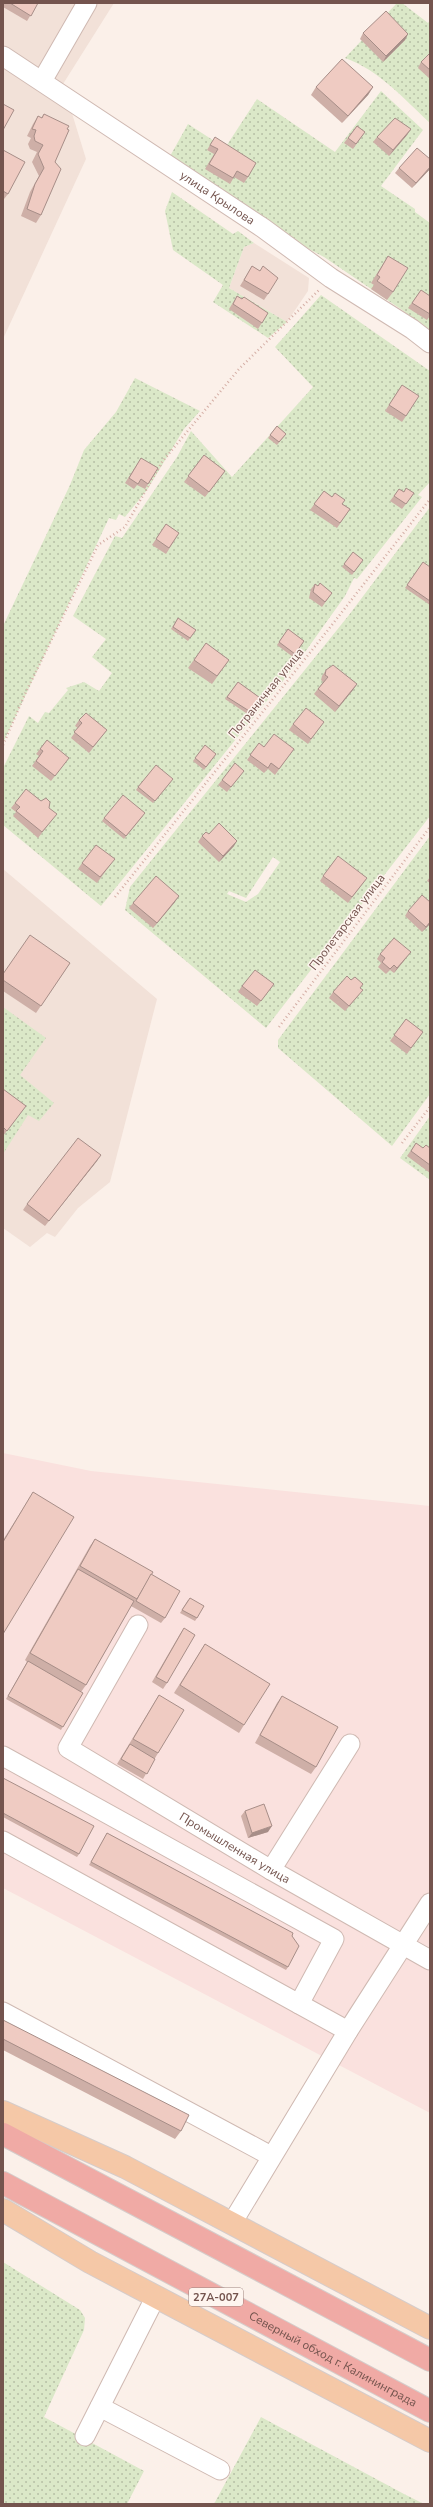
<svg xmlns="http://www.w3.org/2000/svg" width="433" height="2507" font-family="'Nunito Sans',sans-serif">
<style>
.residential{fill:#f2e1d8}
.commercial{fill:#fae1de}
.grass{fill:url(#grass-dots);fill-rule:evenodd}
.lines{fill:none;stroke-linecap:round;stroke-linejoin:round}
.minor-casing{stroke:#cfb9b2;stroke-width:21}
.major-casing{stroke:#d5ccca;stroke-width:24}
.highway-casing{stroke:#d5ccca;stroke-width:24}
.path{stroke:#d4aea5;stroke-width:2.5;stroke-dasharray:1 3;stroke-linecap:butt}
.minor{stroke:#fff;stroke-width:19}
.major{stroke:#f5c8a7;stroke-width:22}
.highway{stroke:#f0aaa5;stroke-width:22}
.wall{fill:#ceafa7}
.shaded-wall{fill:#a78e88}
.building{fill:#efcbc2;stroke:#a78e88}
.labels{text-anchor:middle;dominant-baseline:central;stroke-width:3;stroke-linejoin:round;paint-order:stroke}
.shield{fill:#fef5ef;stroke:#9d847e;stroke-width:1}
.shield-label{font-size:11px;font-weight:bold;fill:#74544e}
.street-label{font-size:12px;fill:#74544e;stroke:#fef5ef}
</style>
<defs>
<pattern id="grass-dots" width="8" height="8" patternUnits="userSpaceOnUse"><rect width="8" height="8" fill="#dbe8c8"/><path d="M2 2h.1M6 6h.1" fill="none" stroke="#b6bfa5" stroke-width="1.8" stroke-linecap="round"/></pattern>
</defs>
<rect width="100%" height="100%" fill="#fbf0e9"/>
<!-- residential -->
<g class="residential">
<path d="M3,3H114L63,84L86,159L3,339Z"/>
<path d="M254,243L309,278L308,291L287,322L229,288L244,247Z"/>
<path d="M3,869L157,999L110,1182L78,1208L55,1237L47,1233L30,1247L3,1228Z"/>
</g>
<!-- commercial -->
<path class="commercial" d="M3,1453L91,1471L430,1506V2113L3,1888Z"/>
<!-- grass -->
<g class="grass">
<path d="M397,3H402L428,23L430,20V123C404,99 379,70 345,58Z"/>
<path d="M381,91L423,130L381,186L415,209V212L430,223V337L403,318L405,312L324,257L275,231L248,209V206L169,158L188,124L225,148L257,99L335,152Z"/>
<path d="M172,192L233,234L238,231L254,243L244,247L229,288L287,322L268,338L213,302L223,285L173,250L165,211Z"/>
<path d="M321,295L430,371V482L418,495L422,497L357,579L354,578L345,596L295,666L101,906L3,825V768L29,716L38,723L45,712L49,713L68,690L66,688L84,682L99,691L112,673L92,657L106,639L73,616L115,536L122,538L177,457L191,431L232,477L313,387L275,347Z"/>
<path d="M135,378L200,411L184,429L147,490L125,517L119,514L116,520L109,518L3,743V626L70,485L84,450L116,412Z"/>
<path d="M430,507V816L266,1028L125,910L130,887L349,615ZM273,857L280,862L258,894L246,902L227,894L229,891L246,898Z"/>
<path d="M430,836V1094L392,1146L278,1048V1040Z"/>
<path d="M3,1007L46,1038L20,1075L54,1103L39,1121L28,1115L3,1154Z"/>
<path d="M430,1116V1180L400,1158Z"/>
<path d="M3,2262L80,2310L85,2318L84,2330L44,2417L144,2471L127,2504H3Z"/>
<path d="M261,2417L404,2494L424,2504H214Z"/>
</g>
<g class="lines">
<!-- minor casing -->
<g class="minor-casing">
<g id="minor">
<path id="s1" d="M3,56L263,228L331,278L412,329L430,343"/>
<path d="M42,81L87,3"/>
<path id="s2" d="M138,1625L68,1748L271,1870L430,1960"/>
<path d="M3,1756L334,1939L299,2004"/>
<path d="M3,1841L348,2031"/>
<path d="M271,1870L350,1744"/>
<path d="M3,2012L271,2156"/>
<path d="M232,2223L348,2031L430,1903"/>
<path d="M100,2407L220,2470"/>
<path d="M85,2436L156,2296"/>
</g>
</g>
<!-- major casing -->
<g class="major-casing">
<g id="major">
<path d="M3,2112L125,2167L430,2328"/>
<path d="M3,2210L90,2262L430,2441"/>
</g>
</g>
<!-- highway casing -->
<g class="highway-casing">
<g id="highway">
<path d="M3,2134L430,2360"/>
<path id="s3" d="M3,2183L430,2411"/>
</g>
</g>
<!-- path -->
<g class="path">
<path d="M3,745L25,694L98,545L125,527L162,462L239,369L319,290"/>
<path d="M115,897L328,630L430,499"/>
<path d="M279,1027L430,827"/>
<path d="M402,1143L430,1107"/>
</g>
<!-- minor -->
<use href="#minor" class="minor"/>
<!-- major -->
<use href="#major" class="major"/>
<!-- highway -->
<use href="#highway" class="highway"/>
</g>
<!-- wall -->
<g class="wall">
<path d="M3,3H38L27,21L3,7Z"/>
<path d="M363,33L408,34L405,40L383,62L360,39Z"/>
<path d="M430,53V79L418,68L421,62Z"/>
<path d="M316,87H373L368,95L342,123L311,95Z"/>
<path d="M44,114L67,129L55,162L41,215L36,223L21,216L30,192L39,176L32,162L37,152L30,149L28,144L31,138L27,136L33,124L38,116L41,118Z"/>
<path d="M357,126L365,132L353,149L344,143Z"/>
<path d="M411,129L407,135L389,156L373,142L377,137Z"/>
<path d="M215,137L248,177L244,183L234,177L230,184L205,169L214,154L207,150Z"/>
<path d="M3,150L8,194L4,199H3Z"/>
<path d="M399,168L430,169L412,188L395,173Z"/>
<path d="M388,256L393,292L387,300L371,289L374,285L371,283Z"/>
<path d="M252,266L260,271L263,266L268,294L264,300L240,286Z"/>
<path d="M421,290L430,296V316L427,320L408,308Z"/>
<path d="M237,296L268,313L258,329L229,309Z"/>
<path d="M398,391L406,416L402,422L385,411Z"/>
<path d="M277,426L286,434L277,445L268,438Z"/>
<path d="M204,455L225,471L205,497L184,482Z"/>
<path d="M141,458L148,484L145,489L137,485L134,489L125,483Z"/>
<path d="M399,489L404,492L414,493L402,509L390,501Z"/>
<path d="M324,491L350,509L337,528L310,510Z"/>
<path d="M166,524L179,533L166,554L152,545Z"/>
<path d="M353,552L363,560L352,575L342,567Z"/>
<path d="M423,562L430,567V605L405,588Z"/>
<path d="M315,584L318,586L332,593L322,607L309,598L311,589Z"/>
<path d="M178,618L196,630L188,641L171,629Z"/>
<path d="M288,629L304,641L293,657L277,645Z"/>
<path d="M206,643L229,660L212,684L188,668Z"/>
<path d="M326,670L357,684L335,712L314,694L323,682L321,680L322,676Z"/>
<path d="M238,682L263,700L252,717L225,699Z"/>
<path d="M79,720L107,730L89,753L71,738L78,728L75,726Z"/>
<path d="M293,724L320,727L308,744L289,730Z"/>
<path d="M259,743L264,747L294,749L275,775L268,769L264,773L247,760Z"/>
<path d="M205,745L216,754L204,770L193,761Z"/>
<path d="M40,749L65,763L51,781L32,766L39,756L36,754Z"/>
<path d="M240,776L227,792L218,785L222,780Z"/>
<path d="M171,782L153,803L136,790L138,787Z"/>
<path d="M41,801L49,808L53,819L38,838L13,816L16,812L11,808L15,803Z"/>
<path d="M143,816L124,839L102,821L104,818Z"/>
<path d="M209,834L234,846L219,862L198,842L202,836Z"/>
<path d="M82,863L111,864L97,883L78,869Z"/>
<path d="M323,876L367,878L348,903L320,881Z"/>
<path d="M430,877V883L427,881Z"/>
<path d="M175,902L153,928L129,908L133,903Z"/>
<path d="M408,911L430,924L422,932L405,916Z"/>
<path d="M380,954L407,957L394,973L390,970L386,974L378,967L381,963L377,959Z"/>
<path d="M70,963L36,1013L3,991V974Z"/>
<path d="M351,980L363,984L360,988L359,995L345,1011L329,998L333,992Z"/>
<path d="M274,984L257,1006L238,992L242,986Z"/>
<path d="M406,1019L423,1032L407,1054L390,1041Z"/>
<path d="M3,1089L26,1106L3,1136Z"/>
<path d="M416,1143L423,1148H430V1173L407,1156Z"/>
<path d="M97,1161L45,1226L23,1210L27,1204Z"/>
<path d="M33,1492L3,1634V1540L27,1502Z"/>
<path d="M95,1539L151,1574L165,1618L161,1623L131,1606L86,1685L81,1692L61,1730L6,1699L27,1662L25,1660L90,1546Z"/>
<path d="M188,1600L197,1618L195,1621L180,1613Z"/>
<path d="M184,1628L167,1683L163,1689L152,1682L180,1634Z"/>
<path d="M205,1644L244,1725L239,1733L174,1693Z"/>
<path d="M159,1695L158,1753L143,1779L117,1764L154,1703Z"/>
<path d="M282,1696L316,1767L311,1774L255,1743L277,1703Z"/>
<path d="M3,1778L79,1854L77,1857L3,1817Z"/>
<path d="M245,1811L268,1832L248,1838L241,1816Z"/>
<path d="M107,1833L292,1936L288,1967L286,1970L89,1865Z"/>
<path d="M3,2020L181,2131L175,2139L3,2050Z"/>
</g>
<!-- shaded-wall -->
<g class="shaded-wall">
<path d="M408,34L405,40L383,62L386,56Z"/>
<path d="M373,87L368,95L342,123L348,116Z"/>
<path d="M411,129L407,135L389,156L393,150Z"/>
<path d="M430,167V169L412,188L416,183Z"/>
<path d="M357,684L353,690L335,712L339,706Z"/>
<path d="M237,841L234,846L219,862L223,856Z"/>
<path d="M179,896L175,902L153,928L157,923Z"/>
<path d="M430,922V924L422,932Z"/>
<path d="M411,952L407,957L394,973L397,968Z"/>
<path d="M101,1155L97,1161L45,1226L49,1221Z"/>
<path d="M272,1826L268,1832L248,1838L252,1833Z"/>
</g>
<!-- building -->
<g class="building">
<path d="M10,3H38L31,16Z"/>
<path d="M386,11L408,34L386,56L363,33Z"/>
<path d="M430,53V70L421,62Z"/>
<path d="M342,59L373,87L348,116L316,87Z"/>
<path d="M3,104L14,110L3,130Z"/>
<path d="M44,114L69,126L67,129L69,130L55,162L61,169L41,215L27,209L35,184L44,168L38,154L43,145L35,141L34,136L36,130L32,129L38,116L42,118Z"/>
<path d="M395,118L411,129L393,150L377,137Z"/>
<path d="M357,126L365,132L356,144L348,138Z"/>
<path d="M215,137L256,163L248,177L237,171L233,178L209,164L218,149L210,145Z"/>
<path d="M417,148L430,159V167L416,183L399,168Z"/>
<path d="M3,150L25,162L8,194L3,191Z"/>
<path d="M388,256L408,268L393,292L377,281L380,277L377,275Z"/>
<path d="M252,266L260,271L263,266L278,278L268,294L244,280Z"/>
<path d="M421,290L430,296V314L412,303Z"/>
<path d="M237,296L242,299L244,297L268,313L262,323L233,304Z"/>
<path d="M402,385L419,396L406,416L389,405Z"/>
<path d="M277,426L286,434L279,442L270,435Z"/>
<path d="M204,455L225,471L209,492L188,476Z"/>
<path d="M141,458L158,468L148,484L141,479L138,484L129,478Z"/>
<path d="M406,488L414,493L406,504L394,496L399,489L404,492Z"/>
<path d="M324,491L332,497L335,493L345,500L342,504L350,509L340,523L314,504Z"/>
<path d="M166,524L179,533L169,548L156,539Z"/>
<path d="M353,552L363,560L354,572L344,564Z"/>
<path d="M423,562L430,567V601L407,585Z"/>
<path d="M320,583L332,593L325,602L313,592L315,584L318,586Z"/>
<path d="M178,618L196,630L190,638L173,627Z"/>
<path d="M288,629L304,641L295,654L279,642Z"/>
<path d="M206,643L229,660L217,676L194,660Z"/>
<path d="M333,665L357,684L339,706L318,689L328,677L325,675L326,670Z"/>
<path d="M238,682L263,700L254,714L227,697Z"/>
<path d="M306,708L324,722L311,739L293,724Z"/>
<path d="M86,713L107,730L93,747L74,732L82,723L79,720Z"/>
<path d="M274,734L294,749L279,769L271,763L268,768L250,755L259,743L264,747Z"/>
<path d="M47,740L69,758L55,776L36,761L43,751L40,749Z"/>
<path d="M205,745L216,754L206,767L195,758Z"/>
<path d="M235,763L244,771L231,787L222,780Z"/>
<path d="M156,765L173,779L155,801L138,787Z"/>
<path d="M26,789L41,801L46,798L50,802L49,808L57,814L42,832L16,811L20,807L15,803Z"/>
<path d="M123,795L145,813L126,836L104,818Z"/>
<path d="M219,823L237,841L223,856L202,836L206,832L209,834Z"/>
<path d="M96,845L115,859L100,877L82,863Z"/>
<path d="M338,856L367,878L352,897L323,876Z"/>
<path d="M156,876L179,896L157,923L133,903Z"/>
<path d="M422,895L430,902V922L426,927L408,911Z"/>
<path d="M30,935L70,963L41,1006L3,980V974Z"/>
<path d="M394,938L411,952L397,968L394,965L390,969L382,962L385,958L380,954Z"/>
<path d="M255,970L274,984L261,1001L242,986Z"/>
<path d="M347,976L351,980L355,977L363,984L360,988L363,990L349,1006L333,992Z"/>
<path d="M406,1019L423,1032L411,1048L394,1035Z"/>
<path d="M3,1089L26,1106L7,1131L3,1127Z"/>
<path d="M78,1138L101,1155L49,1221L27,1204Z"/>
<path d="M416,1143L423,1148L426,1145L430,1148V1165L411,1151Z"/>
<path d="M33,1492L74,1517L3,1634V1542Z"/>
<path d="M95,1539L153,1572L137,1599L80,1566Z"/>
<path d="M78,1569L134,1601L86,1685L30,1653Z"/>
<path d="M151,1574L180,1591L165,1618L136,1601Z"/>
<path d="M190,1598L204,1606L197,1618L182,1610Z"/>
<path d="M184,1628L195,1635L167,1683L156,1677Z"/>
<path d="M205,1644L270,1684L244,1725L180,1685Z"/>
<path d="M28,1661L83,1693L63,1727L8,1696Z"/>
<path d="M159,1695L184,1710L158,1753L133,1739Z"/>
<path d="M282,1696L338,1727L316,1767L260,1735Z"/>
<path d="M130,1744L155,1759L147,1774L121,1759Z"/>
<path d="M3,1778L94,1826L79,1854L3,1813Z"/>
<path d="M264,1804L272,1826L252,1833L245,1811Z"/>
<path d="M107,1833L293,1933L292,1936L299,1946L288,1967L91,1862Z"/>
<path d="M3,2020L189,2115L181,2131L3,2039Z"/>
</g>
<g class="labels">
<!-- shield labels -->
<rect class="shield" x="189" y="2288" width="54" height="18" rx="3"/>
<g class="shield-label">
<text x="216" y="2297">27А-007</text>
</g>
<!-- street labels -->
<g class="street-label">
<text stroke="none"><textPath href="#s1" startOffset="257">улица Крылова</textPath></text>
<text transform="translate(266 693) rotate(-51)">Пограничная улица</text>
<text transform="translate(347 922) rotate(-53)">Пролетарская улица</text>
<text stroke="none"><textPath href="#s2" startOffset="336">Промышленная улица</textPath></text>
<text stroke="none"><textPath href="#s3" startOffset="374">Северный обход г. Калининграда</textPath></text>
</g>
</g>
<!-- border -->
<rect width="433" height="2507" fill="none" stroke="#74544e" stroke-width="8"/>
</svg>
